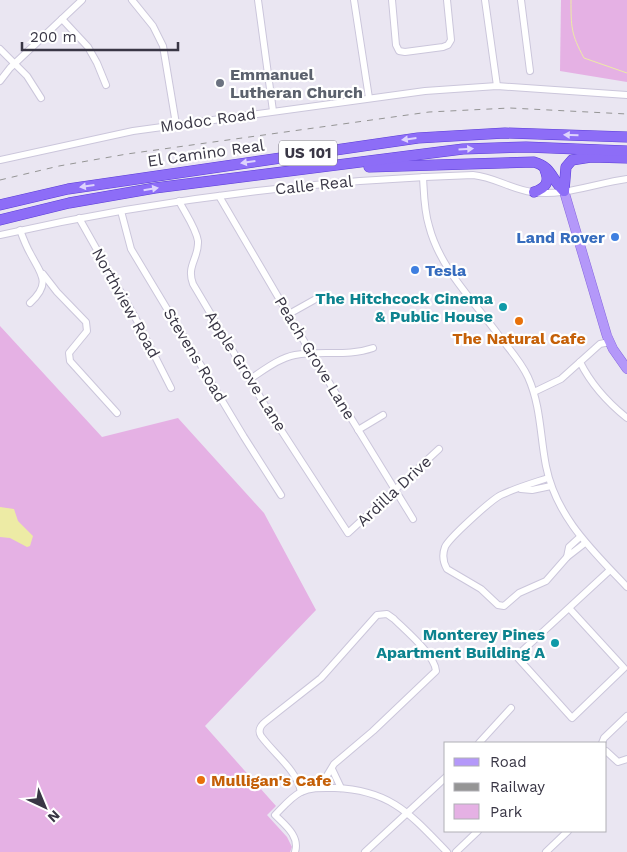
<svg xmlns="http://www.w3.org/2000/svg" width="627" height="852" font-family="'Work Sans',sans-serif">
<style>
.green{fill:#e5b1e4}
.water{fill:#edeba5}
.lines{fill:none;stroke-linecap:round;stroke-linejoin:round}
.stream{stroke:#edeba5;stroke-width:1}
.minor-casing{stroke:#cbc6db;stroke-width:8}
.major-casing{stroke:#8869de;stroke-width:10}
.highway-casing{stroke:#5b3dd6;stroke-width:11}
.minor{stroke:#fff;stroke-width:6}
.major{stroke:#b498f9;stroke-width:9}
.highway{stroke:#8d6df7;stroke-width:10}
.rail{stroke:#959595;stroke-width:1;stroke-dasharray:6 6;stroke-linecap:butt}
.oneway{fill:#ddd3fd}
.worship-dot{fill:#6b7280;stroke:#fff;stroke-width:2}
.shop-dot{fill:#3f7fe0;stroke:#fff;stroke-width:2}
.culture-dot{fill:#0f9aa8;stroke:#fff;stroke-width:2}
.food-dot{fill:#e8710a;stroke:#fff;stroke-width:2}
.labels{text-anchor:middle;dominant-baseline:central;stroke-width:4.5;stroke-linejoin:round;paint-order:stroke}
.shield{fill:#fff;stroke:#74727d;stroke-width:1}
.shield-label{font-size:15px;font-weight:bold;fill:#393645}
.worship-label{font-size:16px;font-weight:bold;fill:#5b616d;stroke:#fff;text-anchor:start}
.street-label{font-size:16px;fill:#393645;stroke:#fff}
.shop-label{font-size:16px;font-weight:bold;fill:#366cbe;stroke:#fff;text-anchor:end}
.culture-label{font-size:16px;font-weight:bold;fill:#0d838f;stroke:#fff;text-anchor:end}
.food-label{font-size:16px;font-weight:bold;fill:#c56008;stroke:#fff}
</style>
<rect width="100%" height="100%" fill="#eae6f2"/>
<!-- green -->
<g class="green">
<path d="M561,0H627V82L560,71Z"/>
<path d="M0,326L102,437L178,418L264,513L316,610L205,726L276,806L267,815L287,837L292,847L290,852H0Z"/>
</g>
<!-- water -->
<path class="water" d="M0,507L14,509L18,521L33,536L30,546L27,547L10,538L0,537Z"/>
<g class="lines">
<!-- stream -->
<path class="stream" d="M571,0C571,27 571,34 584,58L627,73"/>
<!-- minor casing -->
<g class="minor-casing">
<g id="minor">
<path d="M132,0L153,26L163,46L176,124"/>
<path d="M258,0L273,111"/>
<path d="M354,0L369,98"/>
<path d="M392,0L396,45L399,51L405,52L443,47L448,45L451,40L447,0"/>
<path d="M485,0L497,86"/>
<path d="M521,0L530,71"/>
<path d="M62,19L88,47L97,63L106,85"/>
<path d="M0,49L27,76L41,98"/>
<path d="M0,81L10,68L82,0"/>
<path d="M0,160L133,131L425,91L497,86L627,95"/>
<path d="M423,177C424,193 424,210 429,226C440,269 474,301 500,337C510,350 521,362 528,377C541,406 540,436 546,466C556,517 593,551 627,587"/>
<path d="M219,196L311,353L413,519"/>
<path d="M179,201C185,213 196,228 198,241C199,258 186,266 193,284L266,407L348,533L439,449"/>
<path d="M121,211L131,249L244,437L281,495"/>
<path d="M79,218L136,319L171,388"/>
<path d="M20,230C23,238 26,246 30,253C41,274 52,283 30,303"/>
<path d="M0,235C155,200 313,180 473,175C494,177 511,189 532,192C563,197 596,183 627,179"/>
<path d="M43,274L57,292L86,322L87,331L69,353L70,361L117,413"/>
<path d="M289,314L314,300"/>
<path d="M580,362C591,384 607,402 627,418"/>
<path d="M250,379C264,370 279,358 295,355C321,350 347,357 373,348"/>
<path d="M534,392L561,379L600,344L609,342"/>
<path d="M358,430L383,415"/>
<path d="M548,478C533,483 516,488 501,495C491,500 449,538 445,547C442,555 443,562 447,569L481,589L498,605L504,606L519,593L546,581L567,557L585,543"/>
<path d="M521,489L532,490L551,486"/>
<path d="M567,557L569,547L580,537"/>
<path d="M569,608L624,668L572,718L517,657L520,653L610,570"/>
<path d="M479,743L511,708"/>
<path d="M602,743L604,738L627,716"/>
<path d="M606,751L618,762L627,759"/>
<path d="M332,769L341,788"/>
<path d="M301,792C297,770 274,754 261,736C258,731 260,726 265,722L321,678L377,615L387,614L394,619C405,630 435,655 436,671L373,731L334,764L320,787"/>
<path d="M295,852C300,836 285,825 275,815C283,807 291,797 301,792C312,787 323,788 335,788C391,790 411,815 447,852"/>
<path d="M365,852L446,777"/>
<path d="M456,852L478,831"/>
<path d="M546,852L568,831"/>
</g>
</g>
<!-- major casing -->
<g class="major-casing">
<path id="major" d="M564,191L607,336L613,349L627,369"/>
</g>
<!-- highway casing -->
<g class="highway-casing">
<g id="highway">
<path d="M369,167L534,162C552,167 551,179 564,191"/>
<path d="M564,191L566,167L572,160L591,157L627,158"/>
<path d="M534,192C546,188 550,182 545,170"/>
<path d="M0,205L68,189L418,138L505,133L627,137"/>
<path d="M0,220L69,203L155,188L463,149L526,147L627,151"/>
</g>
</g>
<!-- minor -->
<use href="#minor" class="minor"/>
<!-- major -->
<use href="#major" class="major"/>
<!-- highway -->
<use href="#highway" class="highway"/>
<!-- rail -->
<path class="rail" d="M0,180L59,166L127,154L429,112L510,108L627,114"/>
</g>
<!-- one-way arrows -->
<defs><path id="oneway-solid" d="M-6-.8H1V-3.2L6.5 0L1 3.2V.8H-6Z" transform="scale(1.25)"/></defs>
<g class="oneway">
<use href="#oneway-solid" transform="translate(571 135) rotate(-178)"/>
<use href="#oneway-solid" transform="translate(409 139) rotate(173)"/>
<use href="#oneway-solid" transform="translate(466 149) rotate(-4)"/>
<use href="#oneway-solid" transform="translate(248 162) rotate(172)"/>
<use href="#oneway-solid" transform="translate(87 186) rotate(172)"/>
<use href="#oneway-solid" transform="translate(151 189) rotate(-9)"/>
</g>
<!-- markers -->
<circle class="worship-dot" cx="220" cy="83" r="5"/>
<g class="shop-dot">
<circle cx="615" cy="237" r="5"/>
<circle cx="415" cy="270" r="5"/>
</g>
<g class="culture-dot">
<circle cx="503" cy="307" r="5"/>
<circle cx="555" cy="643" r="5"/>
</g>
<g class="food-dot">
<circle cx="519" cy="321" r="5"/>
<circle cx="201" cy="780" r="5"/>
</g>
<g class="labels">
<!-- shield labels -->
<rect class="shield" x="279" y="140.5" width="58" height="25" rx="4"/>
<g class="shield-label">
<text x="308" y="153">US 101</text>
</g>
<!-- worship labels -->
<g class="worship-label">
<text x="230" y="74">Emmanuel<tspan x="230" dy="18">Lutheran Church</tspan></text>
</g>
<!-- street labels -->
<g class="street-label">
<text transform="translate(208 120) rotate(-8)">Modoc Road</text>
<text transform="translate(206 153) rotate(-8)">El Camino Real</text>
<text transform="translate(314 185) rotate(-6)">Calle Real</text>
<text transform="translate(126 303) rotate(61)">Northview Road</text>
<text transform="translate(195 355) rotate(59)">Stevens Road</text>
<text transform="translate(315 358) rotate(59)">Peach Grove Lane</text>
<text transform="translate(246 371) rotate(58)">Apple Grove Lane</text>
<text transform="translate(394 491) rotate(-43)">Ardilla Drive</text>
</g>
<!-- shop labels -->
<g class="shop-label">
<text x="605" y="237">Land Rover</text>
<text x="425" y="270" text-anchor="start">Tesla</text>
</g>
<!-- culture labels -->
<g class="culture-label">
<text x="493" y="298">The Hitchcock Cinema<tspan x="493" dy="18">&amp; Public House</tspan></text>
<text x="545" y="634">Monterey Pines<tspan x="545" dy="18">Apartment Building A</tspan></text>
</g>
<!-- food labels -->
<g class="food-label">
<text x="519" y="338">The Natural Cafe</text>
<text x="211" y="780" text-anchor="start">Mulligan's Cafe</text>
</g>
</g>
<!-- legend -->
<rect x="444" y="742" width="162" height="90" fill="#ffffff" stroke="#b0afb5"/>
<rect x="454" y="758" width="25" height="8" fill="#b498f9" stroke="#b0afb5"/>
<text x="490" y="767" font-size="15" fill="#393645">Road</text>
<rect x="454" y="783" width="25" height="8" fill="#959595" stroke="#b0afb5"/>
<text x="490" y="792" font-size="15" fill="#393645">Railway</text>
<rect x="454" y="804" width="25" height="15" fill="#e5b1e4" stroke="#b0afb5"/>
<text x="490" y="817" font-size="15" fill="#393645">Park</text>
<!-- north arrow -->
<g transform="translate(45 807) rotate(136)" stroke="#ffffff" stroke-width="4" paint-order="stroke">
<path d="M0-4L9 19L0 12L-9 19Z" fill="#393645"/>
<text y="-8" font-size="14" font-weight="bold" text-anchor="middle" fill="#393645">N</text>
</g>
<!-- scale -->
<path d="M22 42v8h156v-8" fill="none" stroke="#393645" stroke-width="2.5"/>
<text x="30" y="42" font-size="15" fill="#393645" stroke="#ffffff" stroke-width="4" paint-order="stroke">200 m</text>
</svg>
